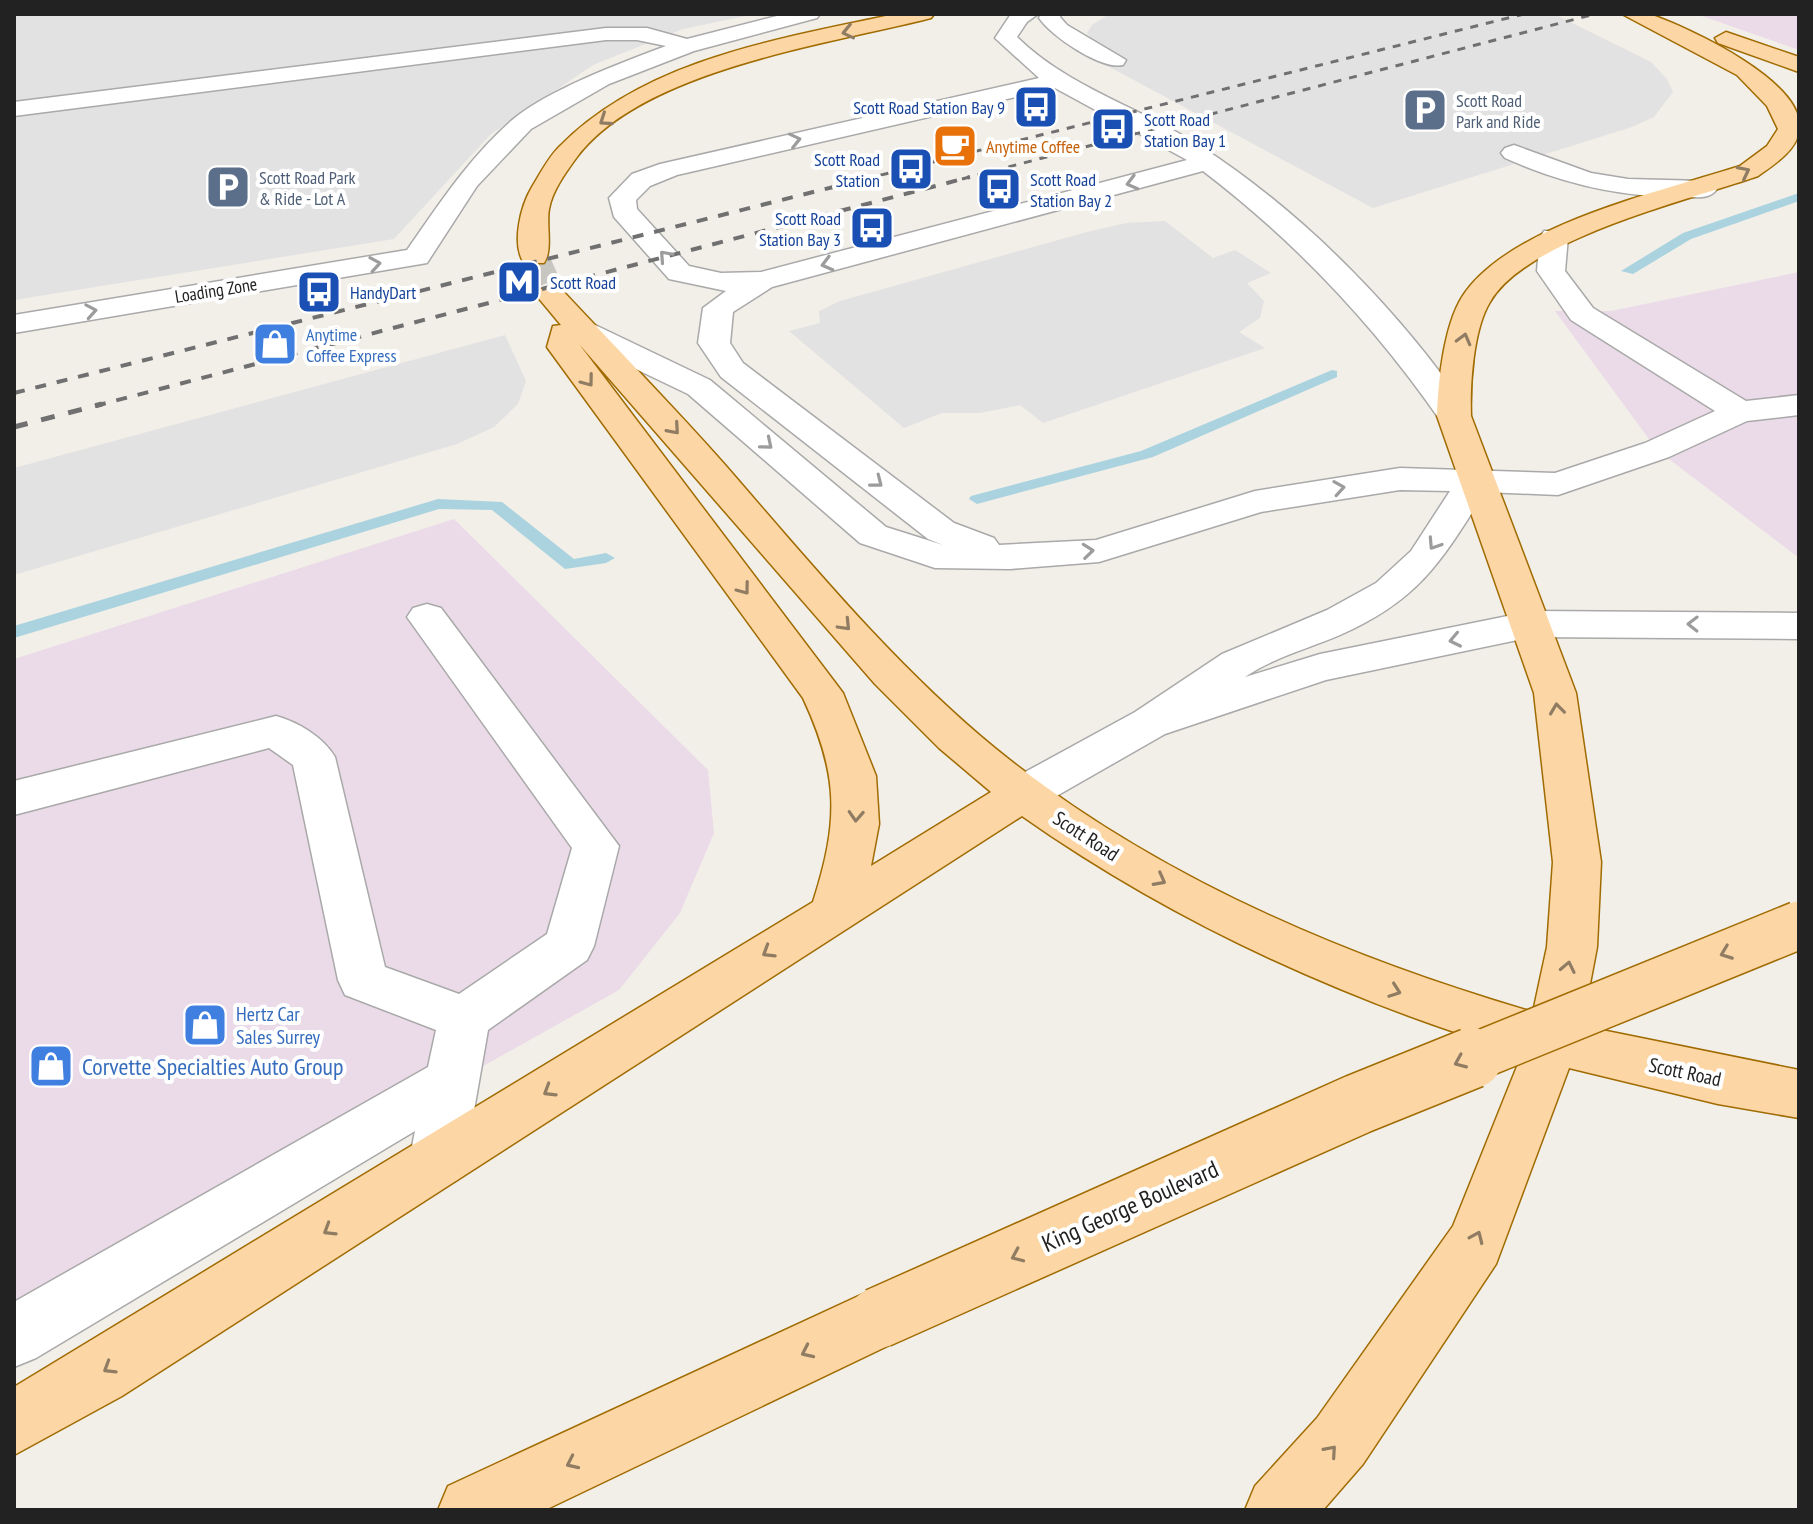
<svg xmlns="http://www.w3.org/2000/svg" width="1813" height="1524" font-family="'PT Sans Narrow',sans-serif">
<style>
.industrial{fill:#ebdbe8}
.parking{fill:#e2e2e2}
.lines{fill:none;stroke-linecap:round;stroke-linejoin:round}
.stream{fill:#aad3df;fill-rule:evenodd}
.major-tunnel{stroke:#c8c6c1;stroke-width:29;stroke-dasharray:29 15;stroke-linecap:butt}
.minor-casing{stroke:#a9a9a9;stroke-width:3}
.major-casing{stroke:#a06b00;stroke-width:3}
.minor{fill:#fff;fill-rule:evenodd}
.major{fill:#fcd6a4;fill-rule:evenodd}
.rail-far2{stroke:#707070;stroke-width:3;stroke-dasharray:8 8;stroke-linecap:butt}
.rail-far1{stroke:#707070;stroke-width:4;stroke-dasharray:11 11;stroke-linecap:butt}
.rail{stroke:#707070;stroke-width:5;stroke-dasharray:14 14;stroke-linecap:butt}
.major-bridge-far1-casing{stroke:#a06b00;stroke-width:50;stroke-linecap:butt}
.major-bridge-casing{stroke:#a06b00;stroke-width:63;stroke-linecap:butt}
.major-bridge-far1{stroke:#fcd6a4;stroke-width:47}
.major-bridge{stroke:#fcd6a4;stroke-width:60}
.oneway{stroke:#8f7c63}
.oneway2{stroke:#9c9c9c}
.labels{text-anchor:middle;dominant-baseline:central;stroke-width:8;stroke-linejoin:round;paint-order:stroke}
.far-service-label{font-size:18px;fill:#4e5e75;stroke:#fff;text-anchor:start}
.far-transit-label{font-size:18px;fill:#164399;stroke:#fff;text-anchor:start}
.far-food-label{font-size:18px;fill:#c56008;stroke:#fff;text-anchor:start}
.far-street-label{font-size:18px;fill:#222;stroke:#fff}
.far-shop-label{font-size:18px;fill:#366cbe;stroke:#fff;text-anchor:start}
.street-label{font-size:20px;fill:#222;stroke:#fff}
.shop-label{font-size:20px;fill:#366cbe;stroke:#fff;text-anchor:start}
.near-shop-label{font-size:24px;fill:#366cbe;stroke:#fff;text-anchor:start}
.near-street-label{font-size:24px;fill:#222;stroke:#fff}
</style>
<rect width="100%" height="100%" fill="#f2efe9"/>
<!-- industrial -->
<g class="industrial">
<path d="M1696,14H1799V50Z"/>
<path d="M1799,272V558L1657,450L1555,311H1611Z"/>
<path d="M454,519L708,770L714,833L680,913L619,990L14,1329V659Z"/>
</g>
<!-- parking -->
<g class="parking">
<path d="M14,14H755L683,29L593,65L491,134L394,239L14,300Z"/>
<path d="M1109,14H1554L1651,62L1667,79L1673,92L1654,117L1632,127L1373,208L1074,48L1093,41L1087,33L1092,25Z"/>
<path d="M1165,221L1213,258L1235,250L1271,273L1247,283L1264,301L1260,318L1239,332L1265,348L1043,423L1020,405L980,413H942L904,428L789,331L820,323L819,311L840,301L1087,232L1126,223Z"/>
<path d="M505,335L526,381L518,404L494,427L457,444L14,575V468Z"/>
</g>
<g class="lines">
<!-- stream -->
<g class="stream">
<path d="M1799,193V201L1691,239L1633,274L1621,271L1683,233Z"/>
<path d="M1332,370L1337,371V377L1153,457L977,504L969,499L971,496L1141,451Z"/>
<path d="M438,499L502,502L574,559L606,553L615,558L606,563L565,569L492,510L439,509L14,638V626Z"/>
</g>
<!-- major-tunnel -->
<path class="major-tunnel" d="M534,257L551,295"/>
<!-- minor casing -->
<g class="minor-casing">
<g id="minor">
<path d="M785,14H820L817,18L694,51L609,84L531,129L477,186L427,263L14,333V315L407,250C439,204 469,158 511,121C547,90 621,63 666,46L637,40H606L14,116V102L606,28H647L687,39Z"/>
<path d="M1011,14H1038L1027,22L1017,37C1069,88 1140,107 1200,146C1303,212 1403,314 1471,416L1466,423L1454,426L1442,423C1376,327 1296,242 1203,171L772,287L733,312L730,343L743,363L954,523L994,538L999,545L1096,540L1255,491L1400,468L1555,473L1645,443L1715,411L1571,320L1537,271L1540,237L1544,231H1564L1568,237L1565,271L1593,308L1746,401L1799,395V415L1747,421L1669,457L1558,495L1485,492C1441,562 1419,600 1340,635C1310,648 1272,658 1245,677L1320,654L1532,611L1799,613V639L1532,637L1326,680L1165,734L1039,806L1023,811L1007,806L1001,794L1007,782L1135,712L1222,654L1327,610L1376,583L1411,551L1450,491L1400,490L1261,512L1099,562L1010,569L935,568L860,543L688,394L571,338L567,331L571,324H593L710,380L886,527L943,545L928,539L721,377L698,343L703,308L726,291L669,279L614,217L609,198L632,174L660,164L1039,78L995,38ZM1055,88L1187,160L761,272L721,273L689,266L637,209L636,200L650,186L677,175Z"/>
<path d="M1041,14H1061L1060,17L1067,25L1126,60L1123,65C1101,70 1051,36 1039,18Z"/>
<path d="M1514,145L1591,173L1628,179L1704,181L1717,189C1710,200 1695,197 1682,197C1619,197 1563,184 1505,158L1501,153L1505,148Z"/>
<path d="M427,604L441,608L619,846L594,946L587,960L488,1030L465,1162L457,1180L437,1188L417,1180L409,1162L415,1131L36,1358L14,1367V1302L428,1067L436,1030L345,995L338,980L293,765L269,748L14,815V781L276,716C298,722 323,737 335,757L385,967L459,994L547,934L572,848L407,617L413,608Z"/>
</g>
</g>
<!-- major casing -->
<g class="major-casing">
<g id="major">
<path d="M895,14H934L931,18C830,44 637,70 574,161C564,175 552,192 549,209C546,225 553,250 544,263H524C511,244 521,205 532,187C540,174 548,158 559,147C645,59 779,39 895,14Z"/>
<path d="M1622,14C1631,14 1643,12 1652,15C1689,28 1809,83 1799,132C1795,152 1773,165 1758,176C1689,200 1526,239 1490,302C1473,330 1470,385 1471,416L1576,693L1601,862L1597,947L1582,1026L1799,1070V1118L1718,1104L1569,1068L1496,1264L1363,1464L1323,1510H1245L1255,1486L1317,1418L1453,1226L1522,1054C1345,1000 1174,923 1022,816L122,1396L14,1455V1387L813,902C839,821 839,775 803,698L547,347L553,326L561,325L536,295L541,289H561C616,348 673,406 726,466C811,564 895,666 996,749C1150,874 1343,957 1533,1012L1547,947L1553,862L1534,693L1437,416C1438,382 1444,326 1462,297C1508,225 1660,192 1740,166L1767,146L1778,129L1767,106L1737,75ZM579,344L875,684L939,748L991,792L871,866L879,824L876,776L843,693Z"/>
<path d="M1726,32L1799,57V72L1718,43L1715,38Z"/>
<path d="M878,1287L900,1296L909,1318L900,1340L545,1510H438L448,1486Z"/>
</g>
</g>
<!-- minor -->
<use href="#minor" class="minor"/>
<!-- major -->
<use href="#major" class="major"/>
<!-- rail-far2 -->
<g class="rail-far2">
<path d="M865,179L1524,14"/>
<path d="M962,179L1595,14"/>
</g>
<!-- rail-far1 -->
<g class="rail-far1">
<path d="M14,393L873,177"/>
<path d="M95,406L970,177"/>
</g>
<!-- rail -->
<path class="rail" d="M14,427L102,404"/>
<!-- major-bridge-far1 casing -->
<g class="major-bridge-far1-casing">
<path id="major-bridge-far1" d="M1467,1060L1799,925"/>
</g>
<!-- major-bridge casing -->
<g class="major-bridge-casing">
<path id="major-bridge" d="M878,1318L1358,1104L1472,1058"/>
</g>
<!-- major-bridge-far1 -->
<use href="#major-bridge-far1" class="major-bridge-far1"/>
<!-- major-bridge -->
<use href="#major-bridge" class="major-bridge"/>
</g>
<!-- one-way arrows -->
<defs><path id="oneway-chevron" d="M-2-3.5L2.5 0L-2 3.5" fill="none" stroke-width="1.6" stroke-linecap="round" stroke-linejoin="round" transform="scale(2)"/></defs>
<g class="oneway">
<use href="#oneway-chevron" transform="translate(848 32) rotate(167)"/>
<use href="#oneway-chevron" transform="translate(605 120) rotate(146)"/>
<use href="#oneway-chevron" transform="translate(1744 172) rotate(-27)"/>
<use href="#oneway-chevron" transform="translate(1464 339) rotate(-75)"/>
<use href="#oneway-chevron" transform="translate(588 381) rotate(53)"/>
<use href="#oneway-chevron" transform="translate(674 429) rotate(49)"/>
<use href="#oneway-chevron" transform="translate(744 589) rotate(53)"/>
<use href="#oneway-chevron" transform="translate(845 625) rotate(46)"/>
<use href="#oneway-chevron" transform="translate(1557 709) rotate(-97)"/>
<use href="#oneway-chevron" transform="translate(856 816) rotate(93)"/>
<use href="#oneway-chevron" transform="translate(1160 880) rotate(28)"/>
<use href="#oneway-chevron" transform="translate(768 952) rotate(148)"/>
<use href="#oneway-chevron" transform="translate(1726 953) rotate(159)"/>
<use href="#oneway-chevron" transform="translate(1568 967) rotate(-78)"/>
<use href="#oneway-chevron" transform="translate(1395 991) rotate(20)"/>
<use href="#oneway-chevron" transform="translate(1460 1062) rotate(157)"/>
<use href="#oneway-chevron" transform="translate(549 1091) rotate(148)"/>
<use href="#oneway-chevron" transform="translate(329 1230) rotate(148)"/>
<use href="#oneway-chevron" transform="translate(1477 1237) rotate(-66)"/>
<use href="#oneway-chevron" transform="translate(1017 1256) rotate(156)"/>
<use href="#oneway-chevron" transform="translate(807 1352) rotate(155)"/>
<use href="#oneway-chevron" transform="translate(109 1368) rotate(148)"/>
<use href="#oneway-chevron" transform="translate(1331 1451) rotate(-49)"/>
<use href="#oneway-chevron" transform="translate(572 1463) rotate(155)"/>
</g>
<g class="oneway2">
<use href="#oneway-chevron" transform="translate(795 140) rotate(-13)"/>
<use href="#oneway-chevron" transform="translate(1132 183) rotate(165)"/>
<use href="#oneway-chevron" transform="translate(665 256) rotate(-132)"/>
<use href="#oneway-chevron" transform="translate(375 264) rotate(-9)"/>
<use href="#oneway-chevron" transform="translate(827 264) rotate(165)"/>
<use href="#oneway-chevron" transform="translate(91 311) rotate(-10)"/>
<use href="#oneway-chevron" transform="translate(767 444) rotate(40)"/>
<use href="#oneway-chevron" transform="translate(877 482) rotate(38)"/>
<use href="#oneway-chevron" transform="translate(1339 488) rotate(-9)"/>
<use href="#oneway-chevron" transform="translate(1434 544) rotate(123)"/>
<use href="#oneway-chevron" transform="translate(1088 551) rotate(-6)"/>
<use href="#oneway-chevron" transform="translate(1693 624) rotate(-179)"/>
<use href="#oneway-chevron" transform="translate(1455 640) rotate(168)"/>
</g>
<!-- icons -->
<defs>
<g id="bus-square" transform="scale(2.3)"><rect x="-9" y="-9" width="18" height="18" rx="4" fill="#1a4fb4" stroke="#fff"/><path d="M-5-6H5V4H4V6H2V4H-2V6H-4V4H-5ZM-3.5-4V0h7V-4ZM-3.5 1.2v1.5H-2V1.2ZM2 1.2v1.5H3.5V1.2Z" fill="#fff"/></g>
<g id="parking-square" transform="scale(2.3)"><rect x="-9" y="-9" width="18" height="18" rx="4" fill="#5c6f8a" stroke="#fff"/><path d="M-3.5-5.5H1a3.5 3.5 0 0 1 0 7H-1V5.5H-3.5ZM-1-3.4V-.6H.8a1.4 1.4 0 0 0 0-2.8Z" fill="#fff"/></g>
<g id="cafe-square" transform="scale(2.3)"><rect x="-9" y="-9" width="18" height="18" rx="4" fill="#e8710a" stroke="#fff"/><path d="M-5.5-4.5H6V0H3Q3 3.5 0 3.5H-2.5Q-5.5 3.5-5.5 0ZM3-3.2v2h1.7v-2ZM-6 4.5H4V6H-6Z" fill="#fff"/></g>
<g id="metro-square" transform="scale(2.3)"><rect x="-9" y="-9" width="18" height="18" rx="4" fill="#1a4fb4" stroke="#fff"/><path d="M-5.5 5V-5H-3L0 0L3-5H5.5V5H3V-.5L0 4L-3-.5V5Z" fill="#fff"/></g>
<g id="shop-square" transform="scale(2.3)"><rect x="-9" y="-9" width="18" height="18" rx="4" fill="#3f7fe0" stroke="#fff"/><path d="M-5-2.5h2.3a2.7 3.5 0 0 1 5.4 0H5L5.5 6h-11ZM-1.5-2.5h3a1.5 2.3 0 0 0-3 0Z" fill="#fff"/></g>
</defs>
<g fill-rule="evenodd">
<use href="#bus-square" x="1036" y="107"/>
<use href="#parking-square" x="1425" y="110"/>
<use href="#bus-square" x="1113" y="129"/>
<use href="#cafe-square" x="955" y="146"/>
<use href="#bus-square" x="911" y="169"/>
<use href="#parking-square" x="228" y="187"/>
<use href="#bus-square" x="999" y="189"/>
<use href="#bus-square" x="872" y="228"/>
<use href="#metro-square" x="519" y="282"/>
<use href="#bus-square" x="319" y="292"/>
<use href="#shop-square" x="275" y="344"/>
<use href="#shop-square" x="205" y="1025"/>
<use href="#shop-square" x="51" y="1066"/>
</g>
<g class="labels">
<!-- far-service labels -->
<g class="far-service-label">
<text x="1456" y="100">Scott Road<tspan x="1456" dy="21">Park and Ride</tspan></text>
<text x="259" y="177">Scott Road Park<tspan x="259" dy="21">&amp; Ride - Lot A</tspan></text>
</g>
<!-- far-transit labels -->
<g class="far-transit-label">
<text x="1005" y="107" text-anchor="end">Scott Road Station Bay 9</text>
<text x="1144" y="119">Scott Road<tspan x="1144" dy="21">Station Bay 1</tspan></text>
<text x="880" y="159" text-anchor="end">Scott Road<tspan x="880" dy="21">Station</tspan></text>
<text x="1030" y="179">Scott Road<tspan x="1030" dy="21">Station Bay 2</tspan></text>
<text x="841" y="218" text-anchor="end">Scott Road<tspan x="841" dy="21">Station Bay 3</tspan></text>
<text x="550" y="282">Scott Road</text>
<text x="350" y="292">HandyDart</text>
</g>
<!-- far-food labels -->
<g class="far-food-label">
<text x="986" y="146">Anytime Coffee</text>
</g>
<!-- far-street labels -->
<g class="far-street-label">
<text transform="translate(216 290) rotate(-9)">Loading Zone</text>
</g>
<!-- far-shop labels -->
<g class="far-shop-label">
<text x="306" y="334">Anytime<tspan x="306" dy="21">Coffee Express</tspan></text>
</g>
<!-- street labels -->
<g class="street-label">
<text transform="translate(1086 836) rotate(33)">Scott Road</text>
<text transform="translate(1685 1072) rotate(12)">Scott Road</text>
</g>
<!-- shop labels -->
<g class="shop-label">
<text x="236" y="1014">Hertz Car<tspan x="236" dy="23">Sales Surrey</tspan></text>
</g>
<!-- near-shop labels -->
<g class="near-shop-label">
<text x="82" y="1066">Corvette Specialties Auto Group</text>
</g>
<!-- near-street labels -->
<g class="near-street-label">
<text transform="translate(1130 1206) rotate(-24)">King George Boulevard</text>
</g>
</g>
<!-- border -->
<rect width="1813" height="1524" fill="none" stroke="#222222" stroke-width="32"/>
</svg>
